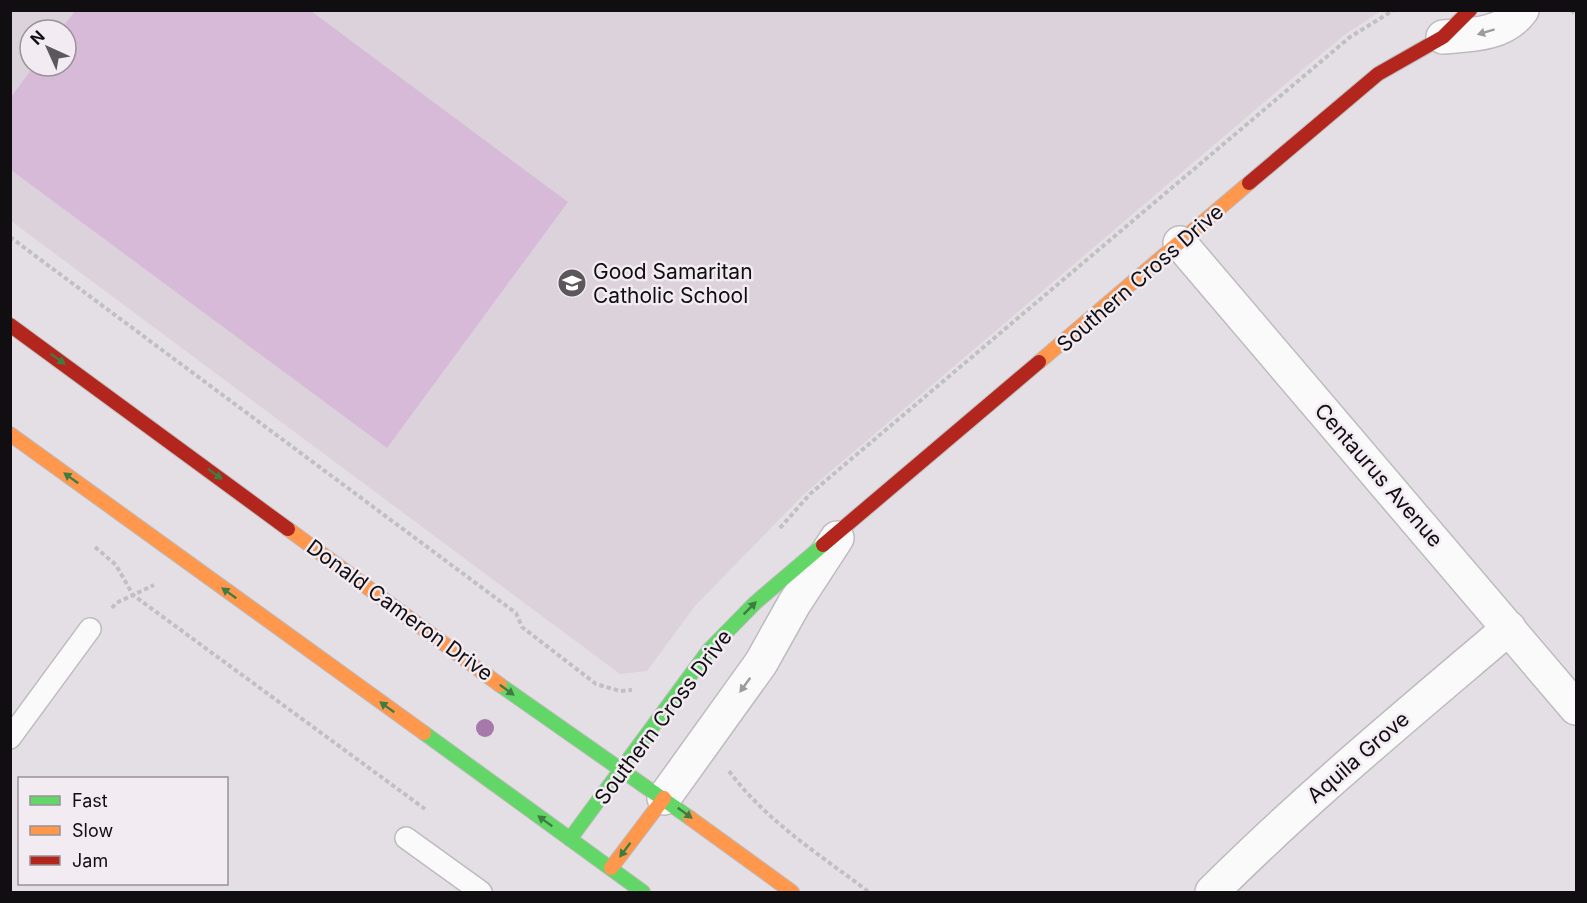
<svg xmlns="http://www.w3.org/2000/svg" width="1587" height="903" font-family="Inter,sans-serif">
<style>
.built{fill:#dcd2dc;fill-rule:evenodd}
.green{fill:#d7bad8}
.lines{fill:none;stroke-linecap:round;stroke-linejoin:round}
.lane-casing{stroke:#bebbbe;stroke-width:24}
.street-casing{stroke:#bebbbe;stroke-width:36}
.fast-casing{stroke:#bebbbe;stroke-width:16}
.slow-casing{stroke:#bebbbe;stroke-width:16}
.jam-casing{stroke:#bebbbe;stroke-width:16}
.path{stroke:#c1c0c1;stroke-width:4;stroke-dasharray:4.5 3;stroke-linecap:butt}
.lane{stroke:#fbfafb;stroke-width:21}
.street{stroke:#fbfafb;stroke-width:33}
.fast{stroke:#63d668;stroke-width:14}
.slow{stroke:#ff974d;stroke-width:14}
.jam{stroke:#b3261e;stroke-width:14}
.tree{fill:#a679aa}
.oneway{fill:#9d9c9d}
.oneway2{fill:#3e7c41}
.labels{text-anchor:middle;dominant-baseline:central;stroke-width:5;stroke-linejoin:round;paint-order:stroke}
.poi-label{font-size:21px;fill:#110e11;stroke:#f2ebf2;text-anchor:start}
.street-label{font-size:21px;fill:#110e11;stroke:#f2ebf2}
</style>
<rect width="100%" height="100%" fill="#e4dfe4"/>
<!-- built -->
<path class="built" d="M10,11H1381L1347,33L1302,70L804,494L695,606L647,671L620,674L11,221ZM30,30H66V66H30Z"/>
<!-- green -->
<path class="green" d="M75,11H311L568,202L387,448L11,170V97L34,66H66V30H60Z"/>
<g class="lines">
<!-- lane casing -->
<g class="lane-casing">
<g id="lane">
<path d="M10,738L90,629"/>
<path d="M406,838L481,892"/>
</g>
</g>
<!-- street casing -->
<g class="street-casing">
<g id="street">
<path d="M1443,37C1471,35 1504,35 1522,10"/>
<path d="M1180,243L1576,708"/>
<path d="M664,798L761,663L794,604L837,538"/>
<path d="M1212,892C1306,798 1408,714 1509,628"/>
</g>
</g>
<!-- fast casing -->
<g class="fast-casing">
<g id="fast">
<path d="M500,685L690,818"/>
<path d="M424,733L643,892"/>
<path d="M570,839L709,650L755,603L823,545"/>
</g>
</g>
<!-- slow casing -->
<g class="slow-casing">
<g id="slow">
<path d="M1039,362L1249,183"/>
<path d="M10,434L424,733"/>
<path d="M288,529L500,685"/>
<path d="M690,818L792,892"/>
<path d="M611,868L664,798"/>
</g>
</g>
<!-- jam casing -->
<g class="jam-casing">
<g id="jam">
<path d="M1249,183L1378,74L1443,37L1470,10"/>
<path d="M10,325L288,529"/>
<path d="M823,545L1039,362"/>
</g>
</g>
<!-- path -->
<g class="path">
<path d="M1571,10L1576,15"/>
<path d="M10,237L516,613L522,627L596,684L620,691L632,690"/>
<path d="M780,528L810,494L1350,37L1394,10"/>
<path d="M95,547L116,565L133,595L425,809"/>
<path d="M112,608L116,603L154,585"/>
<path d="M729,771C766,821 820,855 869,892"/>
</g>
<!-- lane -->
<use href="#lane" class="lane"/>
<!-- street -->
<use href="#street" class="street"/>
<!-- fast -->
<use href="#fast" class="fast"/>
<!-- slow -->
<use href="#slow" class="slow"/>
<!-- jam -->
<use href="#jam" class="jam"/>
</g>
<!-- trees -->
<circle class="tree" cx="485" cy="728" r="9"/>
<!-- one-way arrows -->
<defs><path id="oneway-solid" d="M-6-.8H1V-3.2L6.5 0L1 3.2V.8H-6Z" transform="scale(1.5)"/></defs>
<g class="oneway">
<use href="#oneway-solid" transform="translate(1486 32) rotate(163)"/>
<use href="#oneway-solid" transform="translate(745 685) rotate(126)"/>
</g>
<g class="oneway2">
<use href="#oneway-solid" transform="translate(58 359) rotate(36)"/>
<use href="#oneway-solid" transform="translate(215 474) rotate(36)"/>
<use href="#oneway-solid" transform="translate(71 478) rotate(-144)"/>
<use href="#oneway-solid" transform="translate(229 593) rotate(-144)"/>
<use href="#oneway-solid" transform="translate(750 608) rotate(-45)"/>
<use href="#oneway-solid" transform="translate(507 690) rotate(36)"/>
<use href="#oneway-solid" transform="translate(387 707) rotate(-144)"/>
<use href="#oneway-solid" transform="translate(685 813) rotate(36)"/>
<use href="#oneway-solid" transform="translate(545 821) rotate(-144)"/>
<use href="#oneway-solid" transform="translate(625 850) rotate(127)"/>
</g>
<!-- icons -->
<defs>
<g id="school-disc" transform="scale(1.5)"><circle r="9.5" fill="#5b575b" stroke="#f2ebf2"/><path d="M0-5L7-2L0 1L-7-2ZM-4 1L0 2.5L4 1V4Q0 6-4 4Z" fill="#fff"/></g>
</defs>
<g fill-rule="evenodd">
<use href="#school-disc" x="572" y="283"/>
</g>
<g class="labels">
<!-- poi labels -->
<g class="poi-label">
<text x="593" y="271">Good Samaritan<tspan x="593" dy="24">Catholic School</tspan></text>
</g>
<!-- street labels -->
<g class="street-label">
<text transform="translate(1140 278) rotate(-41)">Southern Cross Drive</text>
<text transform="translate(1379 475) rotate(49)">Centaurus Avenue</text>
<text transform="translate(400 610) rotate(36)">Donald Cameron Drive</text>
<text transform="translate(663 717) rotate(-53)">Southern Cross Drive</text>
<text transform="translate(1358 757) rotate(-41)">Aquila Grove</text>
</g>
</g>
<!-- border -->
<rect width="1587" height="903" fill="none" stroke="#110e11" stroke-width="24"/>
<!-- legend -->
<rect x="18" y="777" width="210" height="108" fill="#f2ebf2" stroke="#989398" stroke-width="1.5"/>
<rect x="30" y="796" width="30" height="9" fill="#63d668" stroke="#989398" stroke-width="1.5"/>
<text x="72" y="807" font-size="18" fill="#110e11">Fast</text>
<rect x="30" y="826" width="30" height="9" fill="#ff974d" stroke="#989398" stroke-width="1.5"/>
<text x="72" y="837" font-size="18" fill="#110e11">Slow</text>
<rect x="30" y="856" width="30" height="9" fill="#b3261e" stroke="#989398" stroke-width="1.5"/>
<text x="72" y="867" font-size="18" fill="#110e11">Jam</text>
<!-- north arrow -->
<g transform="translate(48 48) rotate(315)"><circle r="28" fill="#f2ebf2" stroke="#989398" stroke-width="1.5"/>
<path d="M0-4.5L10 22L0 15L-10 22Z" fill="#5b575b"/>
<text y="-9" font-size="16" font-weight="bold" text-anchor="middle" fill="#110e11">N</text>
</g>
</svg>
